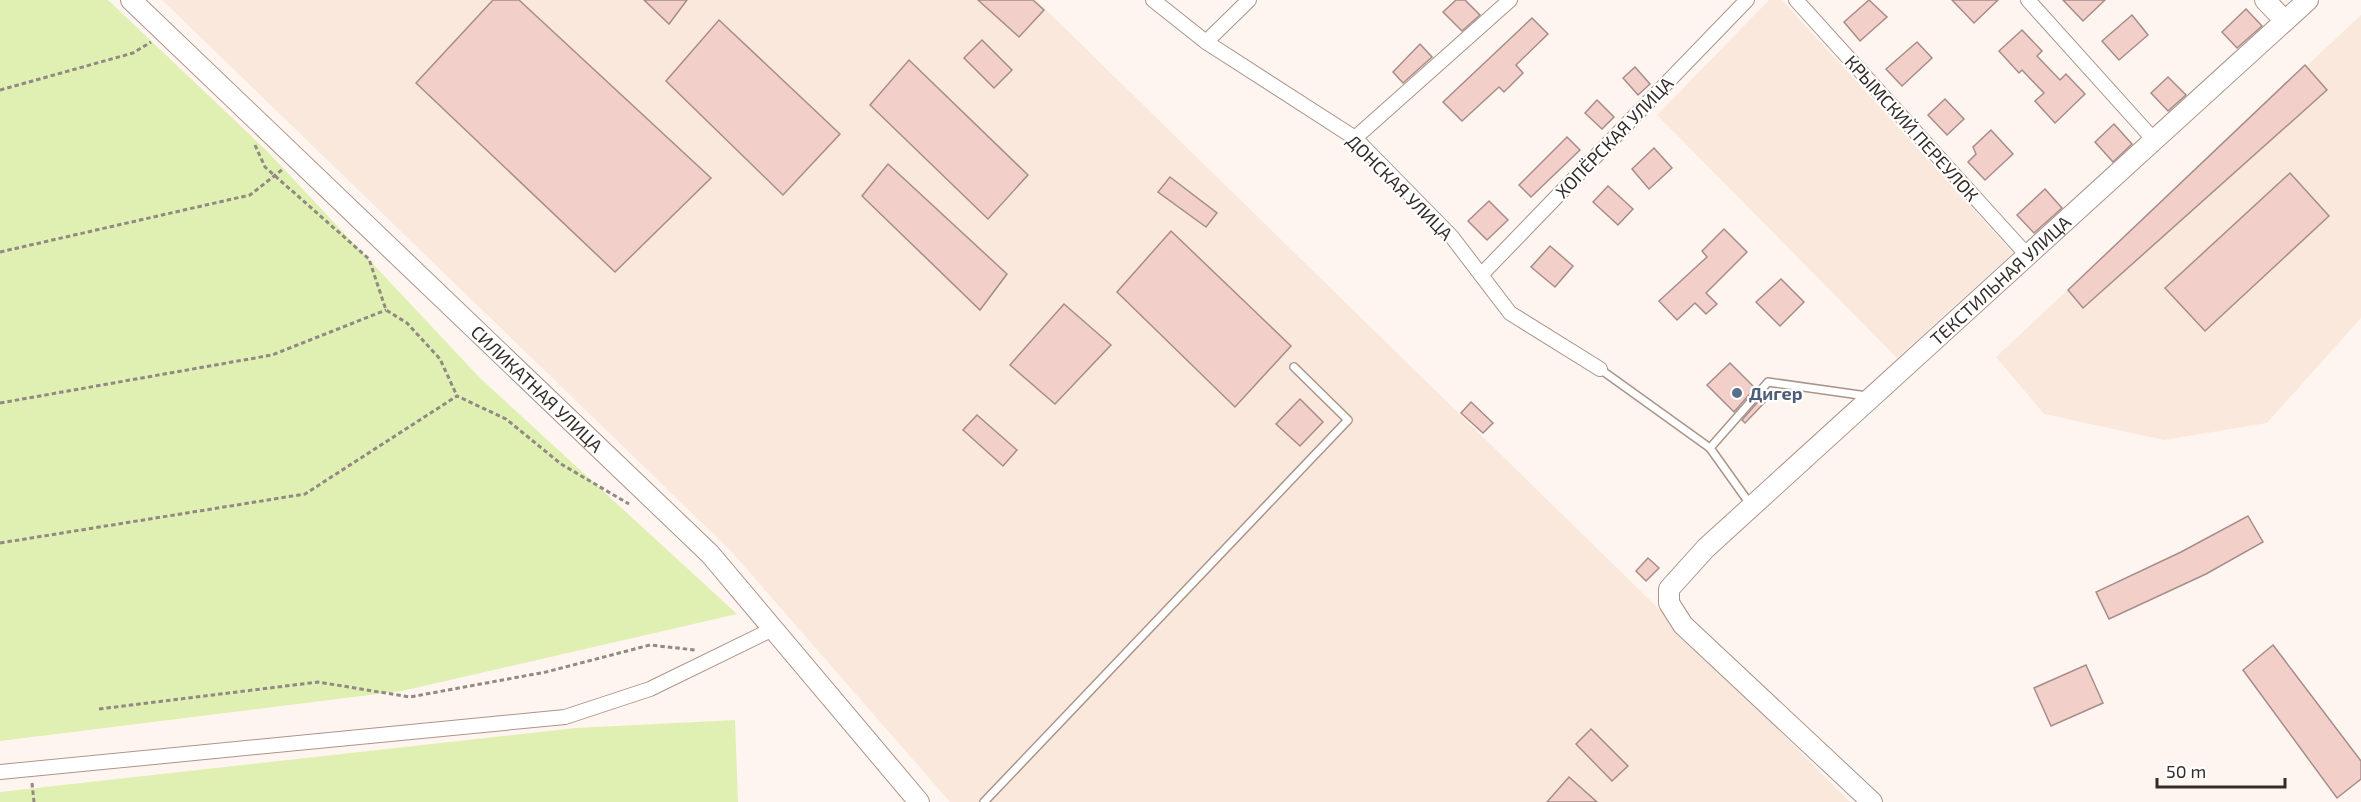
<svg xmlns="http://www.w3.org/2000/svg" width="2361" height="802" font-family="'Exo 2',sans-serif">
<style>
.built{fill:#fbe8dd}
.green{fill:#e0f0b2}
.building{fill:#f3cfca;stroke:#a78d8a;stroke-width:1.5}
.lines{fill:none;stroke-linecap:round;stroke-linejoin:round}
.lane-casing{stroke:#ab9488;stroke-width:10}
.street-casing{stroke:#ab9488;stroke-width:16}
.secondary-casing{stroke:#ab9488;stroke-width:22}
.path{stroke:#928984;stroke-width:3;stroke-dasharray:4.5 3;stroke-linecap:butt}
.lane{stroke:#fff;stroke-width:7}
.street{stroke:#fff;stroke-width:14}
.secondary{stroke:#fff;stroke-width:20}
.service-dot{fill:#5c6f8a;stroke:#fff;stroke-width:2}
.labels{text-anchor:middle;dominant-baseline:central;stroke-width:4.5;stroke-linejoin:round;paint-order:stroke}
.street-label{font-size:18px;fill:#352c27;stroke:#fff}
.service-label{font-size:18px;font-weight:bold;fill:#4e5e75;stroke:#fff;text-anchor:start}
</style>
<rect width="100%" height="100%" fill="#fff5f0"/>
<!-- built -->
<g class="built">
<path d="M162,0H1036L1659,609L1850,802H950L730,550Z"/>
<path d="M1769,0H1782L2013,253L1897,358L1657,115Z"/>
<path d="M2361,15V318L2267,423L2164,440L2044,414L1996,357Z"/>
</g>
<!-- green -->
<g class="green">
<path d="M0,0H108L267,151L480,378L737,614L402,691L0,741Z"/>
<path d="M735,720L738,802H0V792L576,728Z"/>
</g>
<!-- building -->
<g class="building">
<path d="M493,0H519L711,178L615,272L416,83Z"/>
<path d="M644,0H687L669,24Z"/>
<path d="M978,0H1033L1044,10L1019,37Z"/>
<path d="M1456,0H1465L1480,15L1462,31L1443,12Z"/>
<path d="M1869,0L1887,17L1860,41L1844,22Z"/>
<path d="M1952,0H1998L1974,23Z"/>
<path d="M2063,0H2105L2083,21Z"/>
<path d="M2246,9L2262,26L2237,48L2222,32Z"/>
<path d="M2132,15L2148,35L2119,60L2102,41Z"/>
<path d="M1532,18L1548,34L1516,65L1523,73L1504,92L1499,87L1462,121L1443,102Z"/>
<path d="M719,20L840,134L783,195L666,81Z"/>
<path d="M2022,30L2042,51L2037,56L2060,80L2066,74L2085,94L2055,123L2035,101L2044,93L2022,70L2019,73L1999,51Z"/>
<path d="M982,40L1012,70L994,88L964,58Z"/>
<path d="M1917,42L1932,58L1902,86L1886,69Z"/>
<path d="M1420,44L1432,57L1403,83L1393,72Z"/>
<path d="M909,60L1028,175L988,219L870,105Z"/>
<path d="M2305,65L2327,90L2083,308L2068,290Z"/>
<path d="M1635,67L1650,84L1638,95L1623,78Z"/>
<path d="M2168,77L2186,95L2168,111L2151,93Z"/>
<path d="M1945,99L1964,119L1947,135L1928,115Z"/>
<path d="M1597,100L1614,117L1602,129L1585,113Z"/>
<path d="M2114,124L2132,144L2113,162L2095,142Z"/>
<path d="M1991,130L2013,154L1985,180L1968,162L1976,154L1973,147Z"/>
<path d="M1567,137L1580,150L1531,197L1519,185Z"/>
<path d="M1654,148L1672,168L1649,189L1632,169Z"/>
<path d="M888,164L1007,274L980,310L862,196Z"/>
<path d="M2290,173L2329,216L2205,331L2165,288Z"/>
<path d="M1170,177L1217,213L1206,227L1158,192Z"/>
<path d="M1608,186L1633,209L1618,225L1593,202Z"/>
<path d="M2045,189L2062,208L2034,233L2017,215Z"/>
<path d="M1489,201L1508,220L1487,240L1468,221Z"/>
<path d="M1724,229L1747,252L1706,293L1717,304L1706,314L1695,303L1677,320L1659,301L1707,257L1702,251Z"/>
<path d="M1171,231L1291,346L1235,407L1117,292Z"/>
<path d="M1550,246L1573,266L1555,287L1531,267Z"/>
<path d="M1781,279L1804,302L1780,326L1756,302Z"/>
<path d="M1064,304L1111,345L1055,404L1010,365Z"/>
<path d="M1730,363L1755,388L1734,412L1707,385Z"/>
<path d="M1763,396L1767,400L1745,423L1742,420Z"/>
<path d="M1300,399L1323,422L1300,446L1276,424Z"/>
<path d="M1471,402L1493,423L1483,433L1461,413Z"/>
<path d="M977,415L1017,450L1003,466L963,430Z"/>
<path d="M2248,516L2263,542L2206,574L2109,619L2096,592L2181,552Z"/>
<path d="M1648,558L1659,568L1646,581L1636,571Z"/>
<path d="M2273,645L2361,761V779L2337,798L2243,670Z"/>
<path d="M2086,665L2103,703L2051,726L2034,688Z"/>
<path d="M1591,729L1628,766L1612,781L1576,744Z"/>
<path d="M1569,777L1597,802H1547Z"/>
</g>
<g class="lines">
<!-- lane casing -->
<g class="lane-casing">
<g id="lane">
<path d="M1600,369L1710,448"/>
<path d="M1750,504L1710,448L1768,382L1867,396"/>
<path d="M984,802L1348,420L1294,367"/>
</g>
</g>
<!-- street casing -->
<g class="street-casing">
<g id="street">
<path d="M1153,0L1206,42L1355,138L1452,237L1510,313L1600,369"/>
<path d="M1796,0L2027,255"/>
<path d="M2028,0L2154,140"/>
<path d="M1206,42L1249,0"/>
<path d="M1355,138L1510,0"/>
<path d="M1481,275L1747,0"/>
<path d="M0,772L565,717L650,689L773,629"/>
</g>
</g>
<!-- secondary casing -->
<g class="secondary-casing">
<g id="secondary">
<path id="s1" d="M131,0L710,554L919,802"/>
<path d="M2265,0L2285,21"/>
<path id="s2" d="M1872,802L1683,625L1669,603V589L1706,548L2308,0"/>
</g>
</g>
<!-- path -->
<g class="path">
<path d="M0,90L133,53L151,42"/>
<path d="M255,145L265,167L369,259L386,310L407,323L440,359L457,396"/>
<path d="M0,252L250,195L283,169"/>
<path d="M0,403L272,355L386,310"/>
<path d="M0,543L305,494L457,396L506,419L561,464L629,504"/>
<path d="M99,709L318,682L410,697L546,672L650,645L695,650"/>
<path d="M32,783L34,802"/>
</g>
<!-- lane -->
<use href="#lane" class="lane"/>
<!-- street -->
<use href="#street" class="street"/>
<!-- secondary -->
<use href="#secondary" class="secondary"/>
</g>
<!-- markers -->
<circle class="service-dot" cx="1737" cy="393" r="6"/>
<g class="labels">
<!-- street labels -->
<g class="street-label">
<text transform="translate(1912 128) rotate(48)">КРЫМСКИЙ ПЕРЕУЛОК</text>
<text transform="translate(1614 137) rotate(-46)">ХОПЁРСКАЯ УЛИЦА</text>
<text transform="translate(1400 187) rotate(45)">ДОНСКАЯ УЛИЦА</text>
<text stroke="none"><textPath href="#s2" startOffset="752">ТЕКСТИЛЬНАЯ УЛИЦА</textPath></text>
<text stroke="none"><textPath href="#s1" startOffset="562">СИЛИКАТНАЯ УЛИЦА</textPath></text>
</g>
<!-- service labels -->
<g class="service-label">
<text x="1749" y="393">Дигер</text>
</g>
</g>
<!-- scale -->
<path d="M2157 778v9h128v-9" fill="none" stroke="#352c27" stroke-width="3"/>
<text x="2166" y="778" font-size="18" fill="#352c27" stroke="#ffffff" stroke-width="4.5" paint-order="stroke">50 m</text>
</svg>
